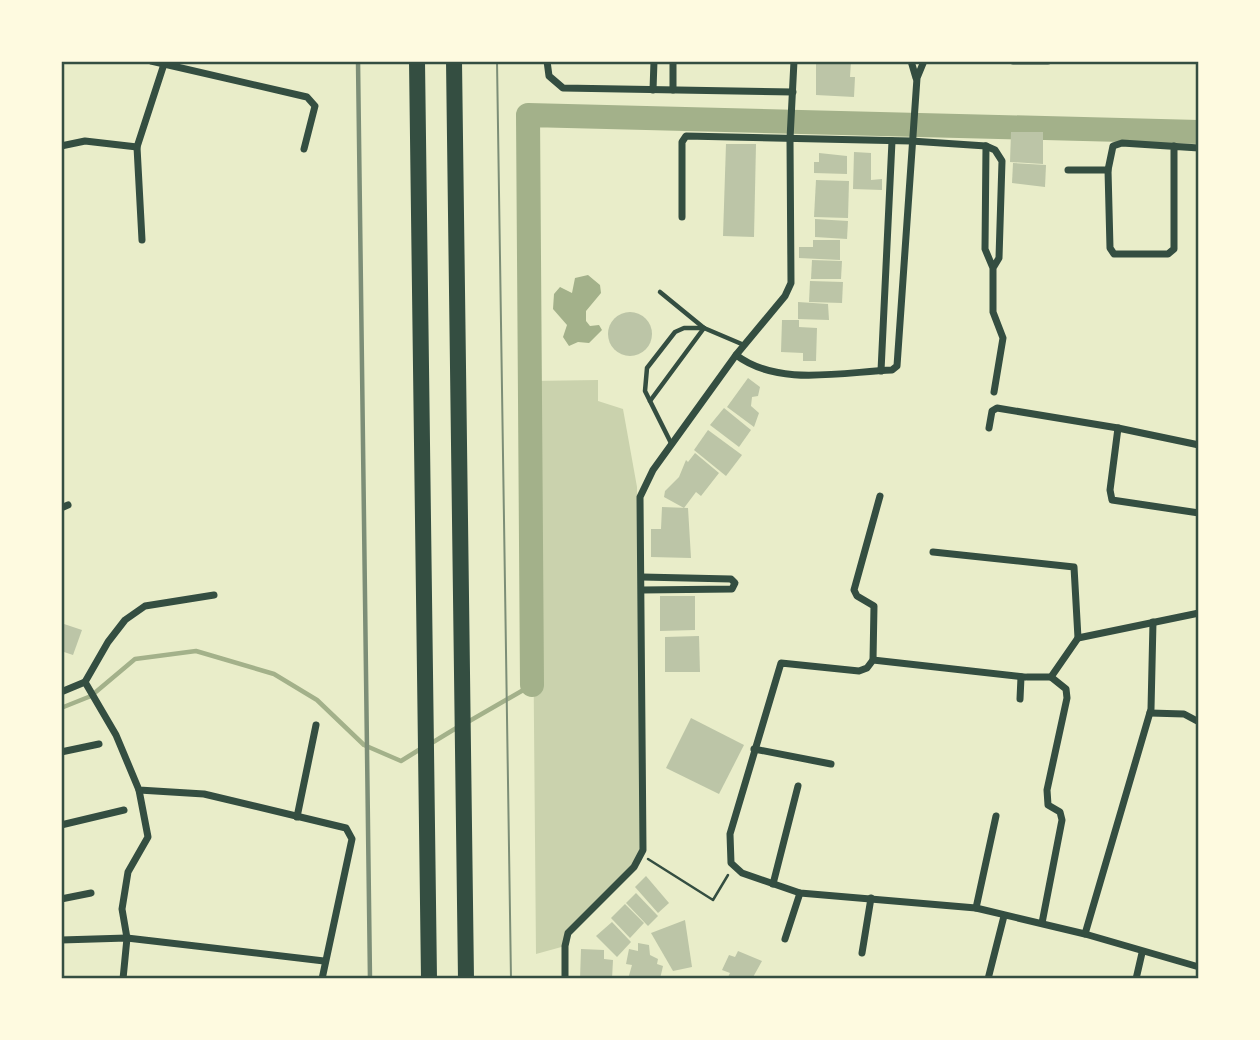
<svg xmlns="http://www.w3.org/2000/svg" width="1260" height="1040" font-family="'Public Sans',sans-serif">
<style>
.green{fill:#cad2ad}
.water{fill:#a3b18a}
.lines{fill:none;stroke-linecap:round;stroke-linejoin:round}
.stream{stroke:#a3b18a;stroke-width:4.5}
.river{stroke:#a3b18a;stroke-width:24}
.building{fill:#bcc5a7}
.path{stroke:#344e41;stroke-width:2.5}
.service{stroke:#344e41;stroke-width:4.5}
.minor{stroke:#344e41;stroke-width:7}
.motorway{stroke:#344e41;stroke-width:16}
.tram{stroke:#7c8e77;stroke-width:2}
.rail{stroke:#7c8e77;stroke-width:4.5}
.neatline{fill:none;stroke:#344e41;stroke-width:2.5}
</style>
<rect width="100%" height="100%" fill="#e9edc9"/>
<!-- green -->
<path class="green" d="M598,380V401L623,409L637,487L644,837C636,881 583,905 565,946L536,954L531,381Z"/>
<!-- water -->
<path class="water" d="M588,275L600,285L601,293L586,311V321L590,326L599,325L602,330L589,343L578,342L569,346L563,337L567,325L553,309L554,294L560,287L572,293L575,278Z"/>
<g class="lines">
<!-- stream -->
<g class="stream">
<path d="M61,708L91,696L135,659L196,651L274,674L317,700L364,745L401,761L422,748"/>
<path d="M466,723L532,685"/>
<path d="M430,744L458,727"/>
</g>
<!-- river -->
<path class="river" d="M532,685L528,115L1199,132"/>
</g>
<!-- building -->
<g class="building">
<path d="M816,61H851L850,77H855L854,97L816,95Z"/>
<path d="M1011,132H1043V164L1010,162Z"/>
<path d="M726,144H756L754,237L723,236Z"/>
<path d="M854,152L871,153V180L882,179V190L853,189Z"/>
<path d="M819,153L847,156V174L814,173V162H819Z"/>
<path d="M1013,163L1046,165L1045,187L1012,183Z"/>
<path d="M816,180L849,181L848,218L814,217Z"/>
<path d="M815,219L848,221L847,239L815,237Z"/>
<path d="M813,240H840V260L799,258V247H813Z"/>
<path d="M812,260L842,261L841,279H811Z"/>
<path d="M810,281L843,282L842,303L809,302Z"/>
<path d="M798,302L828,304L829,320L798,319Z"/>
<circle cx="630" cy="334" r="22"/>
<path d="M782,320H799V327L817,328L816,361H803V353L781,352Z"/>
<path d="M748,378L760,387L758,396L752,397L751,406L759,413L754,427L727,407Z"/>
<path d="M724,408L751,430L739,447L710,425Z"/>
<path d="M708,430L742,455L726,476L694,450Z"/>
<path d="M695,453L719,473L701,496L696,492L684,508L664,497L665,491L679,477L686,460L688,462Z"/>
<path d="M662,507L688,508L691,558L651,557V529H661Z"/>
<path d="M660,596H695V630L660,631Z"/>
<path d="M61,623L82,630L73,655L61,651Z"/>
<path d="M699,636L700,672H665V637Z"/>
<path d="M691,718L744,745L719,794L666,768Z"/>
<path d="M646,876L669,903L658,913L635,887Z"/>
<path d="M636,893L658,916L648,926L626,903Z"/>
<path d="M625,904L644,923L630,938L611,918Z"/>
<path d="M685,920L692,967L673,971L651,933Z"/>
<path d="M612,922L631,942L617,957L596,936Z"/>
<path d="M638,943L649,945L650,955L658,959L657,964L663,966L660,979H628L632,965L626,964L629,949L638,951Z"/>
<path d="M581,949L604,950V959L613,960L612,979H580Z"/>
<path d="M738,951L762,961L752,979H727L730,973L722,970L729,955L735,957Z"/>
</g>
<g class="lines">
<!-- path -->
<path class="path" d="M648,859L713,900L728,875"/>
<!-- service -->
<g class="service">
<path d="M660,292L704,328L744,345"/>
<path d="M650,401L704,328"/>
<path d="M672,445L645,391L647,368L675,332L684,328H704"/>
</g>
<!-- minor -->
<g class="minor">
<path d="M151,61L307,97L315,106L304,149"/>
<path d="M547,61L549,76L563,88L793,92"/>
<path d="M911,61L916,78"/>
<path d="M1013,61H1048"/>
<path d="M653,90L654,61"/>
<path d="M673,90V61"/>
<path d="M61,146L85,141L137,147"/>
<path d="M1174,146V249L1168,254H1114L1110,248L1108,170L1113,146L1122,143L1199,148"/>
<path d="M1068,170H1108"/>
<path d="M682,217V142L686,136L911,141L986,146"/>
<path d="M142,240L137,147L165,61"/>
<path d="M993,268L999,258L1002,161L995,150L986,146L985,249L993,268V312L1003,338L994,392"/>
<path d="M736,355C778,387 842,372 892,370L897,366L917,78L924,61"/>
<path d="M881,371L892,141"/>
<path d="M989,428L992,411L997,408L1118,428L1199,445"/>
<path d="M1118,428L1110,490L1112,500L1199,513"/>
<path d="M61,508L68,505"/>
<path d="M933,552L1074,567L1078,638"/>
<path d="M642,577L731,579L735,583L732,589L642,590"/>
<path d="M873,660L874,606L857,596L854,590L880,496"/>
<path d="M1024,677L873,660L867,668L859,671L781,663L730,834L731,863L742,873L800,893L976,908L1085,934L1199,967"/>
<path d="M1027,677H1051L1078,638L1199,613"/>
<path d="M85,682L116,735L139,790L204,794L346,828L352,839L322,979"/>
<path d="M61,692L85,682L108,642L125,620L145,606L214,595"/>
<path d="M1020,699L1021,677"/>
<path d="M1150,713L1184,714L1199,722"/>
<path d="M754,749L831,764"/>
<path d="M61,752L99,744"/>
<path d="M297,817L316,725"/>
<path d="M61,825L124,810"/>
<path d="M773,884L798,786"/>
<path d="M61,899L91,893"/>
<path d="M976,908L996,816"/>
<path d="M1042,923L1062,820L1060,812L1048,805L1047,790L1067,698L1066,689L1051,677"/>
<path d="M1085,934L1151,709L1153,622"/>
<path d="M785,939L800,893"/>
<path d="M61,940L127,938L324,961"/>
<path d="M862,953L871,898"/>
<path d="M123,979L127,938L122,909L128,872L148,837L139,790"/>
<path d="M565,979V946L568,933L634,867L643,850L640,497L653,470L736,355L785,296L791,283L790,139L794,61"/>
<path d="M988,979L1004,916"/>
<path d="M1136,979L1142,953"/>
</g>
<!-- motorway -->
<g class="motorway">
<path d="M417,61L429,979"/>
<path d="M454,61L466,979"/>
</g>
<!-- tram -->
<path class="tram" d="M497,61L511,979"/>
<!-- rail -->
<path class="rail" d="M358,61L370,979"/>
</g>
<!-- border -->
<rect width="1260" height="1040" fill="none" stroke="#fefae0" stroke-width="126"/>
<rect x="63" y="63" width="1134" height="914" class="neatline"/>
</svg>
